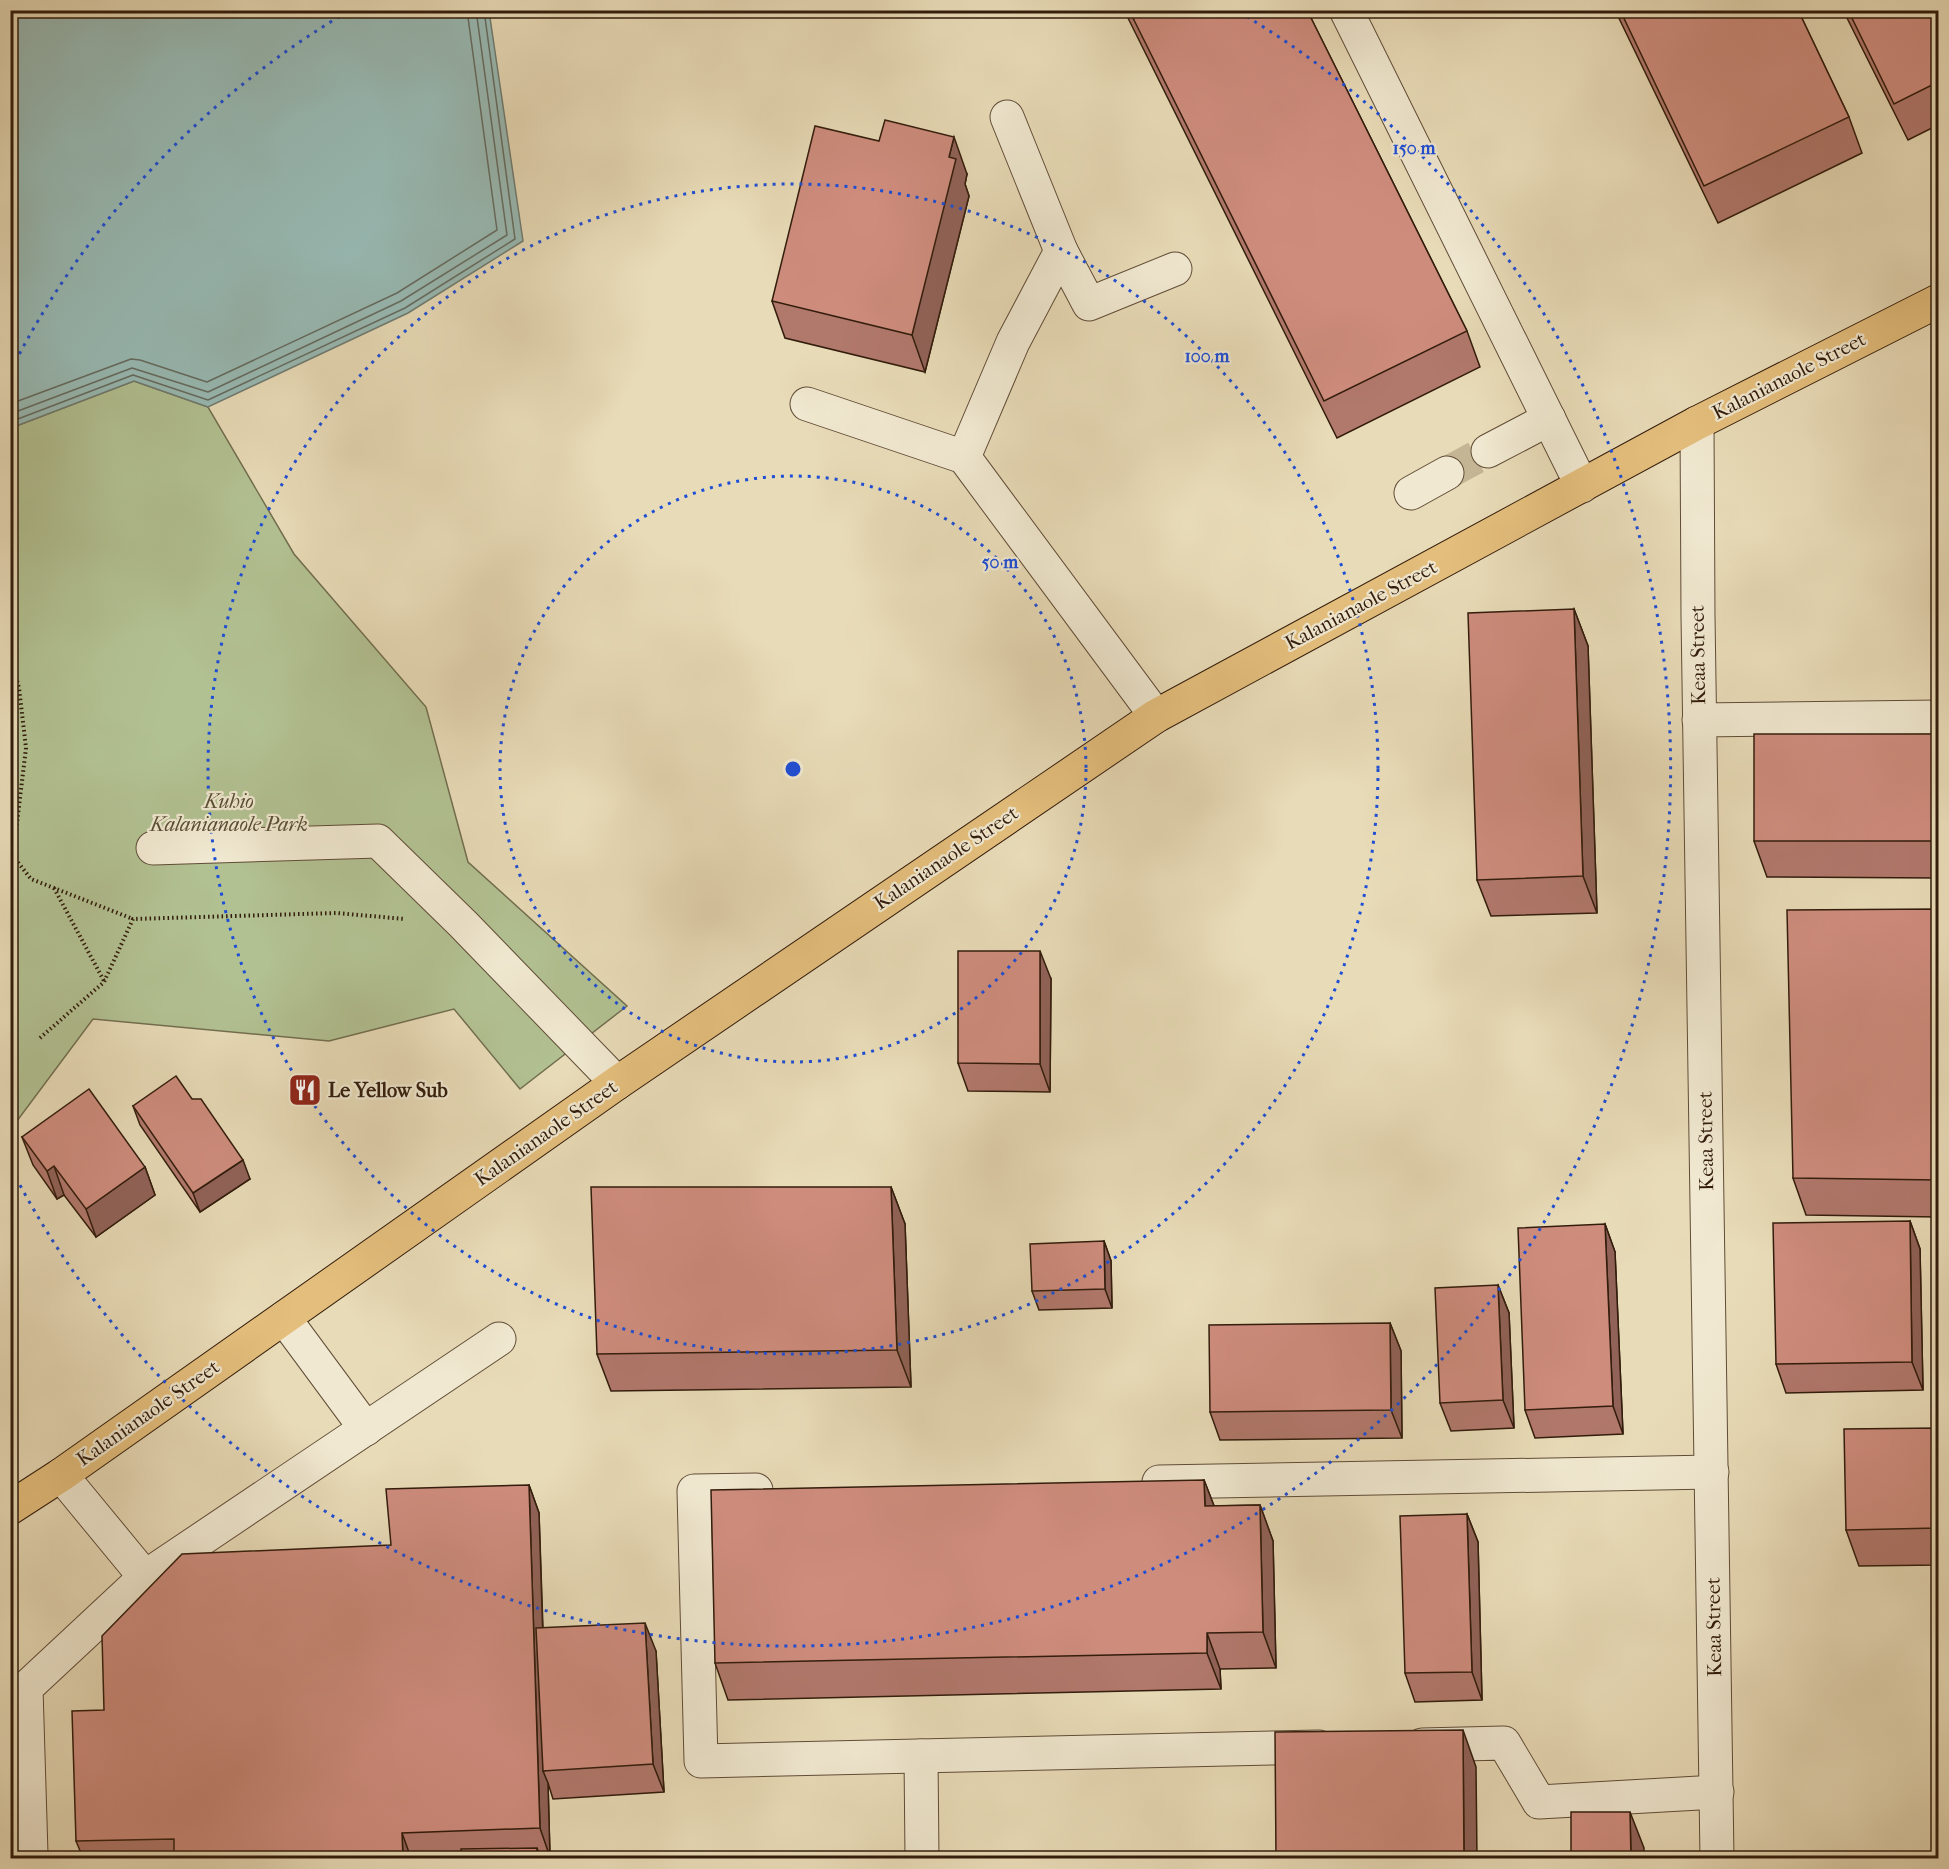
<svg xmlns="http://www.w3.org/2000/svg" width="1949" height="1869" font-family="'IM FELL French Canon',serif">
<style>
.green{fill:#b2c192;stroke:#726e4f;stroke-width:1.5}
.water{fill:#98bab4;stroke:#6f7b71;stroke-width:1.5}
.lines{fill:none;stroke-linecap:round;stroke-linejoin:round}
.shore{stroke:#656b60;stroke-width:1.5}
.minor-tunnel{stroke:#c4b595;stroke-width:33;stroke-dasharray:33 16;stroke-linecap:butt}
.minor-casing{stroke:#604c37;stroke-width:35}
.major-casing{stroke:#321c0c;stroke-width:35}
.path{stroke:#321c0c;stroke-width:4;stroke-dasharray:1.5 3;stroke-linecap:butt}
.minor{stroke:#f0e8d0;stroke-width:33}
.major{stroke:#e4be7c;stroke-width:33}
.wall{fill:#b1786c;stroke:#321c0c;stroke-width:1.5}
.shaded-wall{fill:#906258;stroke:#321c0c;stroke-width:1.5}
.building{fill:#ce8c7d;stroke:#321c0c;stroke-width:1.5}
.ring{fill:none;stroke:#1d4ed8;stroke-width:3;stroke-dasharray:3 6}
.labels{text-anchor:middle;dominant-baseline:central;stroke-width:4.5;stroke-linejoin:round;paint-order:stroke}
.street-label{font-size:20px;fill:#321c0c;stroke:#f0e8d0}
.park-label{font-size:20px;font-style:italic;fill:#584e34;stroke:#f0e8d0}
.poi-label{font-size:20px;font-weight:bold;fill:#321c0c;stroke:#f0e8d0;text-anchor:start}
.centre{fill:#1d4ed8;stroke:#f0e8d0;stroke-width:3}
.ring-label{font-size:18px;text-anchor:middle;font-weight:bold;fill:#1d4ed8;stroke:#f0e8d0;stroke-width:4.5;stroke-linejoin:round;paint-order:stroke}
</style>
<rect width="100%" height="100%" fill="#e8dbb7"/>
<filter id="stains"><feTurbulence type="fractalNoise" baseFrequency=".00333" numOctaves="4"/><feColorMatrix values="0 0 0 0 .2 0 0 0 0 .09 0 0 0 0 .02 0 0 0 .5 -.17"/></filter>
<radialGradient id="worn" r=".72"><stop offset=".6" stop-color="#630" stop-opacity="0"/><stop offset="1" stop-color="#630" stop-opacity=".3"/></radialGradient>
<!-- green -->
<path class="green" d="M134,381L208,407L294,554L426,707L468,862L627,1006L520,1089L454,1009L329,1041L93,1019L11,1129V428Z"/>
<!-- water -->
<path class="water" d="M11,10L489,11L523,241L408,313L208,407L134,381L11,428Z"/>
<g class="lines">
<!-- shore -->
<g class="shore">
<path d="M10,404L131,359L140,360L207,382L397,293L497,230L467,10"/>
<path d="M10,414L132,368L208,392L401,301L507,235L476,10"/>
<path d="M10,422L133,375L208,400L405,308L515,239L484,10"/>
</g>
<!-- minor-tunnel -->
<path class="minor-tunnel" d="M1447,473L1488,451"/>
<!-- minor casing -->
<g class="minor-casing">
<g id="minor">
<path d="M1346,10L1582,486"/>
<path d="M1061,251L1089,304L1175,269"/>
<path d="M807,404L964,457L1156,716"/>
<path d="M1697,423L1698,616L1717,1858"/>
<path d="M1488,451L1549,419"/>
<path d="M964,457L1013,342L1061,251L1007,117"/>
<path d="M1411,493L1447,473"/>
<path d="M1699,720L1938,717"/>
<path d="M153,848L378,841L463,924L617,1083"/>
<path d="M284,1318L366,1429"/>
<path d="M61,1475L145,1577"/>
<path d="M1159,1482L1712,1472"/>
<path d="M756,1490L694,1491L701,1761L1319,1747"/>
<path d="M1422,1745L1504,1743L1539,1802L1717,1792"/>
<path d="M921,1756L922,1858"/>
<path d="M31,1854L26,1688L145,1577L499,1339"/>
</g>
</g>
<!-- major casing -->
<g class="major-casing">
<path id="major" d="M10,1508L61,1475L617,1083L1156,716L1697,423L1938,301"/>
</g>
<!-- path -->
<g class="path">
<path d="M10,574L16,570"/>
<path d="M10,655L19,688L26,748L13,856L31,879L133,919"/>
<path d="M54,888L104,981"/>
<path d="M40,1038L104,982L133,919L336,913L405,919"/>
</g>
<!-- minor -->
<use href="#minor" class="minor"/>
<!-- major -->
<use href="#major" class="major"/>
</g>
<!-- wall -->
<g class="wall">
<path d="M1124,10H1307L1467,331L1480,367L1337,438Z"/>
<path d="M1615,10H1798L1849,117L1862,153L1718,223Z"/>
<path d="M1843,10H1938V125L1908,140Z"/>
<path d="M967,174L965,184L969,196L925,372L785,338L772,301Z"/>
<path d="M1574,609L1588,646L1597,913L1491,916L1477,880Z"/>
<path d="M1938,734V878L1767,877L1754,841Z"/>
<path d="M1938,909V1217L1806,1215L1793,1178Z"/>
<path d="M1051,979L1050,1092L968,1091L958,1063Z"/>
<path d="M192,1099L250,1179L200,1212L140,1125L133,1106Z"/>
<path d="M22,1137L145,1167L155,1195L96,1237L64,1195L57,1199L33,1165Z"/>
<path d="M891,1187L905,1224L911,1387L611,1391L597,1354Z"/>
<path d="M1910,1221L1920,1249L1923,1390L1786,1393L1776,1364Z"/>
<path d="M1605,1224L1615,1252L1623,1434L1535,1438L1525,1410Z"/>
<path d="M1104,1241L1111,1261L1112,1308L1039,1310L1032,1291Z"/>
<path d="M1498,1285L1509,1313L1514,1428L1451,1431L1440,1403Z"/>
<path d="M1390,1323L1401,1351L1402,1438L1220,1440L1210,1412Z"/>
<path d="M1938,1428V1565L1859,1566L1846,1530Z"/>
<path d="M1204,1480L1214,1506L1260,1505L1273,1541L1276,1668L1220,1669L1221,1689L728,1700L715,1663Z"/>
<path d="M529,1485L539,1513L543,1628L656,1651L664,1792L553,1799L548,1783L550,1857H540L541,1858H83L76,1841L104,1710L391,1545Z"/>
<path d="M1467,1514L1478,1542L1482,1700L1415,1702L1405,1673Z"/>
</g>
<!-- shaded-wall -->
<g class="shaded-wall">
<path d="M954,137L967,174L965,184L969,196L925,372L912,335L949,157Z"/>
<path d="M1574,609L1588,646L1597,913L1583,876Z"/>
<path d="M1040,951L1051,979L1050,1092L1040,1064Z"/>
<path d="M243,1160L250,1179L200,1212L193,1193Z"/>
<path d="M54,1166L64,1195L57,1199L47,1171Z"/>
<path d="M145,1167L155,1195L96,1237L86,1209Z"/>
<path d="M891,1187L905,1224L911,1387L897,1350Z"/>
<path d="M1910,1221L1920,1249L1923,1390L1912,1362Z"/>
<path d="M1605,1224L1615,1252L1623,1434L1613,1406Z"/>
<path d="M1104,1241L1111,1261L1112,1308L1105,1289Z"/>
<path d="M1498,1285L1509,1313L1514,1428L1503,1400Z"/>
<path d="M1390,1323L1401,1351L1402,1438L1391,1410Z"/>
<path d="M1204,1480L1218,1516L1205,1506Z"/>
<path d="M529,1485L539,1513L547,1770L543,1771L548,1783L550,1857L540,1828Z"/>
<path d="M1260,1505L1273,1541L1276,1668L1263,1632Z"/>
<path d="M1467,1514L1478,1542L1482,1700L1472,1672Z"/>
<path d="M645,1623L656,1651L664,1792L653,1764Z"/>
<path d="M1207,1633L1220,1669L1221,1689L1207,1653Z"/>
<path d="M1463,1730L1476,1767L1477,1858H1464Z"/>
<path d="M1630,1812L1644,1848V1858H1631Z"/>
<path d="M402,1833L411,1858H403Z"/>
<path d="M537,1848L541,1858H537Z"/>
</g>
<!-- building -->
<g class="building">
<path d="M1129,10H1307L1467,331L1324,401Z"/>
<path d="M1620,10H1798L1849,117L1704,186Z"/>
<path d="M1848,10H1938V82L1894,104Z"/>
<path d="M885,120L954,137L949,157L956,159L912,335L772,301L815,126L879,141Z"/>
<path d="M1574,609L1583,876L1477,880L1468,613Z"/>
<rect x="1754" y="734" width="184" height="107"/>
<path d="M1938,909V1180L1793,1178L1787,910Z"/>
<path d="M958,951H1040V1064L958,1063Z"/>
<path d="M176,1076L192,1099H201L243,1160L193,1193L133,1106Z"/>
<path d="M89,1089L145,1167L86,1209L54,1166L47,1171L22,1137Z"/>
<path d="M591,1187H891L897,1350L597,1354Z"/>
<path d="M1910,1221L1912,1362L1776,1364L1773,1223Z"/>
<path d="M1605,1224L1613,1406L1525,1410L1518,1228Z"/>
<path d="M1104,1241L1105,1289L1032,1291L1030,1244Z"/>
<path d="M1498,1285L1503,1400L1440,1403L1435,1288Z"/>
<path d="M1390,1323L1391,1410L1210,1412L1209,1325Z"/>
<path d="M1938,1428V1528L1846,1530L1844,1429Z"/>
<path d="M1204,1480L1205,1506L1260,1505L1263,1632L1207,1633V1653L715,1663L711,1490Z"/>
<path d="M529,1485L540,1828L402,1833L403,1858H174V1839L76,1841L72,1711L104,1710L102,1636L182,1554L391,1545L386,1489Z"/>
<path d="M1467,1514L1472,1672L1405,1673L1400,1516Z"/>
<path d="M645,1623L653,1764L543,1771L536,1628Z"/>
<path d="M1463,1730L1464,1858H1276L1275,1732Z"/>
<path d="M1571,1812H1630L1631,1858H1512H1571Z"/>
<path d="M537,1848V1858H461V1849Z"/>
</g>
<!-- distance rings -->
<g class="ring">
<circle cx="793" cy="769" r="293"/>
<circle cx="793" cy="769" r="585"/>
<path d="M11 370A878 878 0 0 1 347 12M1239 12A878 878 0 1 1 11 1168"/>
</g>
<!-- icons -->
<defs>
<g id="restaurant-square" transform="scale(1.725)"><rect x="-9" y="-9" width="18" height="18" rx="4" fill="#8f2418" stroke="#f0e8d0"/><path d="M-5-6h1v4h1v-4h1v4h1v-4h1v5L-1.5 .5V6h-2V.5L-5-1ZM5-6V6H3V1.5H1.5Q1.5-4 5-6Z" fill="#fff"/></g>
</defs>
<g fill-rule="evenodd">
<use href="#restaurant-square" x="305" y="1090"/>
</g>
<g class="labels">
<!-- street labels -->
<g class="street-label">
<text transform="translate(1789 376) rotate(-27)">Kalanianaole Street</text>
<text transform="translate(1361 605) rotate(-28)">Kalanianaole Street</text>
<text transform="translate(1698 655) rotate(-91)">Keaa Street</text>
<text transform="translate(946 858) rotate(-34)">Kalanianaole Street</text>
<text transform="translate(546 1133) rotate(-35)">Kalanianaole Street</text>
<text transform="translate(1706 1141) rotate(-91)">Keaa Street</text>
<text transform="translate(148 1413) rotate(-35)">Kalanianaole Street</text>
<text transform="translate(1714 1627) rotate(-91)">Keaa Street</text>
</g>
<!-- park labels -->
<g class="park-label">
<text x="229" y="801">Kuhio<tspan x="229" dy="23">Kalanianaole Park</tspan></text>
</g>
<!-- poi labels -->
<g class="poi-label">
<text x="328" y="1090">Le Yellow Sub</text>
</g>
</g>
<circle cx="793" cy="769" r="9" class="centre"/>
<g class="ring-label">
<text x="1414" y="154">150 m</text>
<text x="1207" y="362">100 m</text>
<text x="1000" y="568">50 m</text>
</g>
<!-- margin -->
<rect width="1949" height="1869" fill="none" stroke="#e8dbb7" stroke-width="36"/>
<rect x="12" y="12" width="1925" height="1845" fill="none" stroke="#321c0c" stroke-width="3"/>
<rect x="18" y="18" width="1913" height="1833" fill="none" stroke="#321c0c" stroke-width="1.5"/>
<rect width="100%" height="100%" filter="url(#stains)"/>
<rect width="100%" height="100%" fill="url(#worn)"/>
</svg>
